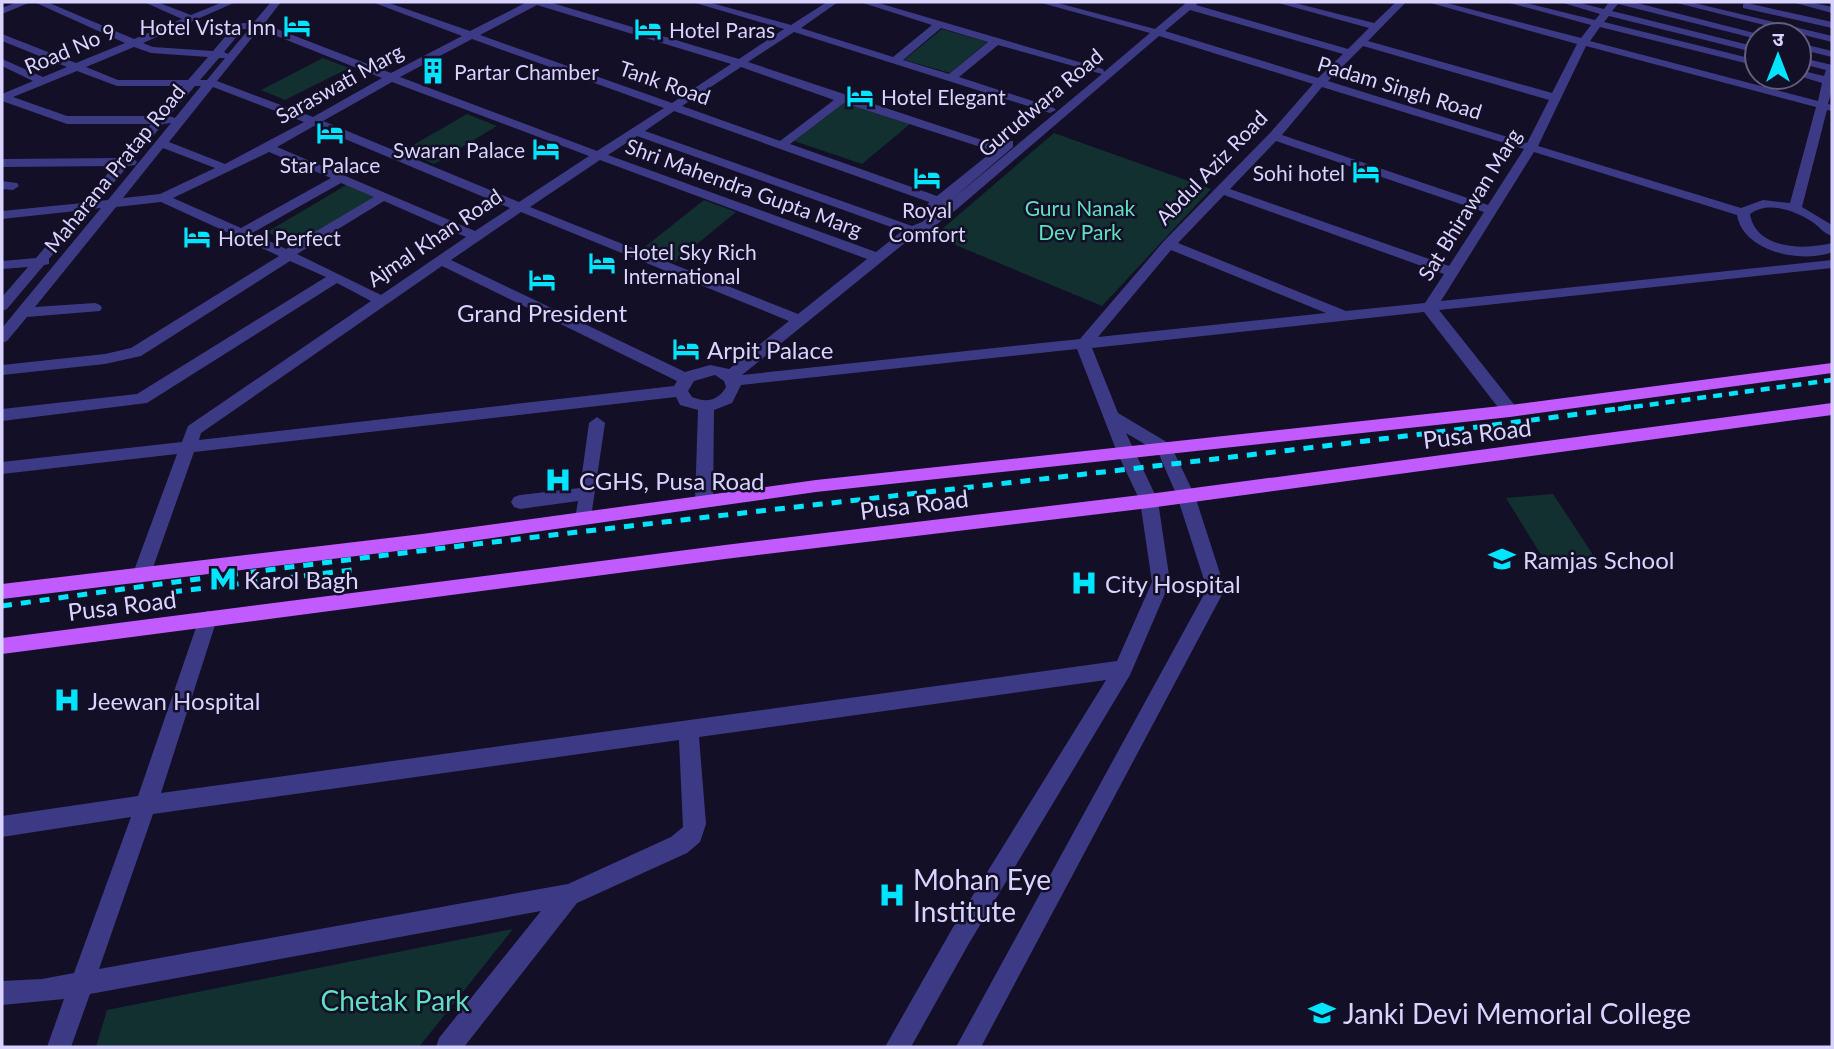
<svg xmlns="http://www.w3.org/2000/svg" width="1834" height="1049" font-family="Lato,'Noto Sans Devanagari',sans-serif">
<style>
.green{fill:#12302f}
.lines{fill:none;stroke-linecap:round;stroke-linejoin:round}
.minor{fill:#3d3a85;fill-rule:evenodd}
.major{fill:#c25bff;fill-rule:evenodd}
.rail-far1{stroke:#00e5ff;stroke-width:4.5;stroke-dasharray:9 7;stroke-linecap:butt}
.rail{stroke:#00e5ff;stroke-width:5;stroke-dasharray:10 9;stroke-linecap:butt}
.labels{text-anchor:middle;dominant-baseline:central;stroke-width:5;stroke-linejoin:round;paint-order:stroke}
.far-poi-label{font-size:21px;fill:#d9d4ff;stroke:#130f26;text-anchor:start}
.far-street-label{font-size:21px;fill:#d9d4ff;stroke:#130f26}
.far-park-label{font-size:21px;fill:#5fe0c0;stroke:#130f26}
.poi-label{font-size:24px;fill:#d9d4ff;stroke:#130f26;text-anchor:start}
.street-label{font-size:24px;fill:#d9d4ff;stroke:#130f26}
.near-poi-label{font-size:28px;fill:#d9d4ff;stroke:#130f26;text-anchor:start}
.near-park-label{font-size:28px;fill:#5fe0c0;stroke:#130f26}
</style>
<rect width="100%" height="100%" fill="#130f26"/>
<!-- green -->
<g class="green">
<path d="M942,29L987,42L950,73L904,60Z"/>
<path d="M323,58L349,68L285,100L261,90Z"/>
<path d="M844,103L910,124L862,164L794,141Z"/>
<path d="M467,114L497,126L434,164L403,151Z"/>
<path d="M1054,133L1211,189L1102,306L934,236Z"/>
<path d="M348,184L377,197L296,246L267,232Z"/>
<path d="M704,200L736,212L674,263L641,250Z"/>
<path d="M1553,494L1601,567L1551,571L1506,498Z"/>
<path d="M513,929L419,1047H96L107,1010Z"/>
</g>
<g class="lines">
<!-- minor -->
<g class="minor">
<path d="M17,2H31L2,14V8Z"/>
<path d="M34,2H47L134,39L182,19L144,2H157L191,15L223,2H236L143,43L153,47L213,51L236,24L254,22L271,2H281L264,24L391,73L462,36L372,2H386L470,31L527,2H549L739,59L784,29L692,2H708L791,25L827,2H838L801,28L893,57L932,25L860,2H875L1103,69L1104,72L1150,33L1038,2H1054L1155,29L1187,2H1198L1196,5L1348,49L1369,28L1275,2H1291L1374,23L1396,2H1406L1368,41L1552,93L1577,44L1427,2H1443L1581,38L1591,25L1506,2H1522L1595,20L1600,14L1560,2H1576L1604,9L1609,2H1633L1762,35H1757V39L1618,4L1612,11L1757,47V53L1609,16L1604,22L1757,60V66L1600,27L1590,41L1818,101L1822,83L1799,76V70L1824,76L1826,70L1799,63V57L1832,65V89L1828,104L1832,105V111L1827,110L1802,207L1832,225V236C1825,234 1820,228 1814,223C1796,211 1769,200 1750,214C1756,250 1805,250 1832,243V252C1803,264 1743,252 1737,215L1534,152L1441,301L1832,260V268L1439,310L1516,407L1518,411L1516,415H1504L1424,312L1092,348L1118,413L1170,444L1172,448L1195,496L1225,589L981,1047H956L1207,589L1177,496L1158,452L1126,433L1158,501L1170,582L1130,675L968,945L911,1047H885L952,929L1106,680L699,737L706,824L700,842L687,853L577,903L464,1047H436L439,1038L541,911L90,994L71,1047H47L64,999L2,1005V981L42,979L74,973L131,817L2,837V816L138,796L201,613L208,611L215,613L217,619L161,793L1117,661L1152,582L1140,501L1117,452L1077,349L741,385L732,403L714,410L713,502L710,507H698L695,502L698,410L680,405L676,397L194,452L150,576L147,581L141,583L135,581L132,576L177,454L2,474V462L182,442L188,426L371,301L337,283L147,403L2,421V409L137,394L326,277L290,261L141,356L105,364L2,375V365L105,354L131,348L279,256L161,202L116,207L35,307L95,303L100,305L102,308L100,311L27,317L7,341L2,343V328L101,208L91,209L49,259V264L44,265L7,309L2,311V297L28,267L2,269V261L36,258L76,211L2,219V211L83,203L114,166L2,167V159L121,158L151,124H67L2,101V94L33,81L2,66V59L43,77L67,67L2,41V34L76,63L125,43ZM537,5L731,64L672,103L480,35ZM1190,10L1343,54L1318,78L1165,31ZM941,28L988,42L949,74L903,60ZM243,29H249L228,54L224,52ZM259,29L382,78L313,117L217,81ZM794,32L1050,113L1056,110L1054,108L959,77L998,45L1102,74L950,201L1013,147V141H1005L1000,146L748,62ZM1159,36L1313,84L1270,133L1164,241L1080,339L742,375L917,233L932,228L957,209ZM472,39L664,108L597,151L400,77ZM1363,46L1549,100L1527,143L1328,81ZM1586,46L1816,107L1790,203L1763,200L1741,208L1538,146ZM134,47L151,53L208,57L188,80H118L86,67ZM219,58H225L207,80H200ZM741,67L834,100L780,141L682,106ZM77,71L117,86H183L157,116H67L13,97ZM392,82L589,156L519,202L323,121ZM195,86H201L175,118L169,116ZM213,87L304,122L225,164L169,142ZM1322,87L1524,149L1488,205L1282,135ZM844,103L993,151L937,196L790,144ZM674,111L929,202L927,206L928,209L942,207L922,222L912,226L645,131ZM171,123L108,200L98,201L128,166L135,165L137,162L134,159L163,124ZM314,126L510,208L475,231L277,147ZM637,136L902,231L876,252L608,155ZM1276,141L1484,212L1449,266L1230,189ZM163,148L215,168L160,194L123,198ZM269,152L331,178L241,228L173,198ZM600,160L867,259L798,314L530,207ZM341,183L374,197L286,249L252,233ZM1224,195L1444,274L1425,303L1346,311L1178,243ZM384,201L466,237L381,295L297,254ZM521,212L789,321L729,369L710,365L685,372L451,260ZM1171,250L1326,313L1098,337ZM442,266L677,381L674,386L199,440L201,433ZM715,375L724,381L726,387C718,401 706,403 692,397L688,391L694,381ZM679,740L683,827L671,837L568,884L99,969L153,814Z"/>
<path d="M1673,2H1690L1832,36V42Z"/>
<path d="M1792,2H1809L1832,7V13Z"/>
<path d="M1747,3L1832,22V28L1743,8V4Z"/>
<path d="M1799,43L1832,51V57L1799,49Z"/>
<path d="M2,181L17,183L19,186L13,190L2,189Z"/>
<path d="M597,417L605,423L590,524H578L575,519L578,501L520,509L514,507L511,502L514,497L520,495L580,488L589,423Z"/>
</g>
<!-- major -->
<g class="major">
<path d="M1832,363V373L1510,417L816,492L422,548L2,599V584L422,534L816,480L1510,405Z"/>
<path d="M1832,403V415L1149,508L725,559L2,654V638L725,545L1149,494Z"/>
</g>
<!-- rail-far1 -->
<path class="rail-far1" d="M1618,409L1832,380"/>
<!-- rail -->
<g class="rail">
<path d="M172,592L359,569"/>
<path d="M2,606C544,528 1089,480 1631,407"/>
</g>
</g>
<!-- icons -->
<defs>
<g id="hotel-bare" transform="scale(2.1)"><path d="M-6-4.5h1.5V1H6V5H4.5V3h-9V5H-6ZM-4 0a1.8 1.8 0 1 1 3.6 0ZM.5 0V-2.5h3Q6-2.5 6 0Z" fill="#00e5ff" stroke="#130f26" stroke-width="2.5" paint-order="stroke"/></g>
<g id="building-bare" transform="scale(2.1)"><path d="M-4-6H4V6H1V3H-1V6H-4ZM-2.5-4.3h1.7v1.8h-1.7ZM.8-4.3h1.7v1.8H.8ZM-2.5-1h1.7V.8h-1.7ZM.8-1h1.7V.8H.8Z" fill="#00e5ff" stroke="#130f26" stroke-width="2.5" paint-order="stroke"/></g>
<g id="hospital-bare" transform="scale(2.1)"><path d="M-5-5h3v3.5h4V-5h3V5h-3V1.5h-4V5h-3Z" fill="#00e5ff" stroke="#130f26" stroke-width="2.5" paint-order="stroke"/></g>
<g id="school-bare" transform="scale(2.1)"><path d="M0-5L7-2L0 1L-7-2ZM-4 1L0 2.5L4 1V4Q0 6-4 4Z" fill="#00e5ff" stroke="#130f26" stroke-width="2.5" paint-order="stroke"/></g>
<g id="metro-bare" transform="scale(2.1)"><path d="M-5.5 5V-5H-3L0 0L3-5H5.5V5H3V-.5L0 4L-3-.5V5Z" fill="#00e5ff" stroke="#130f26" stroke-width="2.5" paint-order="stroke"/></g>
<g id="university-bare" transform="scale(2.1)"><path d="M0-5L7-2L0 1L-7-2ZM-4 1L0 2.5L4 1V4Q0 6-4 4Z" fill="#00e5ff" stroke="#130f26" stroke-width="2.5" paint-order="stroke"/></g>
</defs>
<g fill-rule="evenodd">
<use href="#hotel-bare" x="297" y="26"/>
<use href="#hotel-bare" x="648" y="29"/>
<use href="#building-bare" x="433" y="71"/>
<use href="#hotel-bare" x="860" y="96"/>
<use href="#hotel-bare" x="330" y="133"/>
<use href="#hotel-bare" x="546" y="149"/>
<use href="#hotel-bare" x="1366" y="172"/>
<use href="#hotel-bare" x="927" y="178"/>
<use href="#hotel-bare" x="197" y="237"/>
<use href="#hotel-bare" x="602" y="263"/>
<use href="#hotel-bare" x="542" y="280"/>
<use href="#hotel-bare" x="686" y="349"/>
<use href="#hospital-bare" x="558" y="480"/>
<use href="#school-bare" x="1502" y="559"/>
<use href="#metro-bare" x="223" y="579"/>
<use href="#hospital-bare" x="1084" y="583"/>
<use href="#hospital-bare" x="67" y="700"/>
<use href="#hospital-bare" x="892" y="895"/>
<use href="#university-bare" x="1322" y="1013"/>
</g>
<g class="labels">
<!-- far-poi labels -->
<g class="far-poi-label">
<text x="276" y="26" text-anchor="end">Hotel Vista Inn</text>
<text x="669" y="29">Hotel Paras</text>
<text x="454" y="71">Partar Chamber</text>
<text x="881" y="96">Hotel Elegant</text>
<text x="525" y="149" text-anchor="end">Swaran Palace</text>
<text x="330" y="164" text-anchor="middle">Star Palace</text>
<text x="1345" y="172" text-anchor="end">Sohi hotel</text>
<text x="927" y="209" text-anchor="middle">Royal<tspan x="927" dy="24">Comfort</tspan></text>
<text x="218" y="237">Hotel Perfect</text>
<text x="623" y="251">Hotel Sky Rich<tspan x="623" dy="24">International</tspan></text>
</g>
<!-- far-street labels -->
<g class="far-street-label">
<text transform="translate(70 48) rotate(-23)">Road No 9</text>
<text transform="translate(665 82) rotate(19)">Tank Road</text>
<text transform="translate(339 83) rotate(-29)">Saraswati Marg</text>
<text transform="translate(1400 87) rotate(17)">Padam Singh Road</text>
<text transform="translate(1040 102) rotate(-40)">Gurudwara Road</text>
<text transform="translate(1211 167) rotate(-46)">Abdul Aziz Road</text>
<text transform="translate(114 168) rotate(-51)">Maharana Pratap Road</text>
<text transform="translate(744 187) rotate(20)">Shri Mahendra Gupta Marg</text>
<text transform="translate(1469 204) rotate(-58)">Sat Bhirawan Marg</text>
<text transform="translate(434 237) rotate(-34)">Ajmal Khan Road</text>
</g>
<!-- far-park labels -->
<g class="far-park-label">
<text x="1080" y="207">Guru Nanak<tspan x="1080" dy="24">Dev Park</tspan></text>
</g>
<!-- poi labels -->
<g class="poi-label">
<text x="542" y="312" text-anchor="middle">Grand President</text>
<text x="707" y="349">Arpit Palace</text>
<text x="579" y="480">CGHS, Pusa Road</text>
<text x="1523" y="559">Ramjas School</text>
<text x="244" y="579">Karol Bagh</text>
<text x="1105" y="583">City Hospital</text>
<text x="88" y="700">Jeewan Hospital</text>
</g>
<!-- street labels -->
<g class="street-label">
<text transform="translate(1477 433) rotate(-7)">Pusa Road</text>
<text transform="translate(914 504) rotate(-7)">Pusa Road</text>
<text transform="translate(122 605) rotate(-7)">Pusa Road</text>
</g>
<!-- near-poi labels -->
<g class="near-poi-label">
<text x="913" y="879">Mohan Eye<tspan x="913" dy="32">Institute</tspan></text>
<text x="1343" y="1013">Janki Devi Memorial College</text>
</g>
<!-- near-park labels -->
<g class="near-park-label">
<text x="395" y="1000">Chetak Park</text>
</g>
</g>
<!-- border -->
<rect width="1834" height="1049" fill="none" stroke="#d9d4ff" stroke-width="7"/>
<!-- north arrow -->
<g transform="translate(1778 56)"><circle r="33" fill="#130f26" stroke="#625e7d" stroke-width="2"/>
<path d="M0-5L12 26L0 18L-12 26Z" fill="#00e5ff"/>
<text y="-10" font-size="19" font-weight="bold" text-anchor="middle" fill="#d9d4ff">उ</text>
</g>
</svg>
